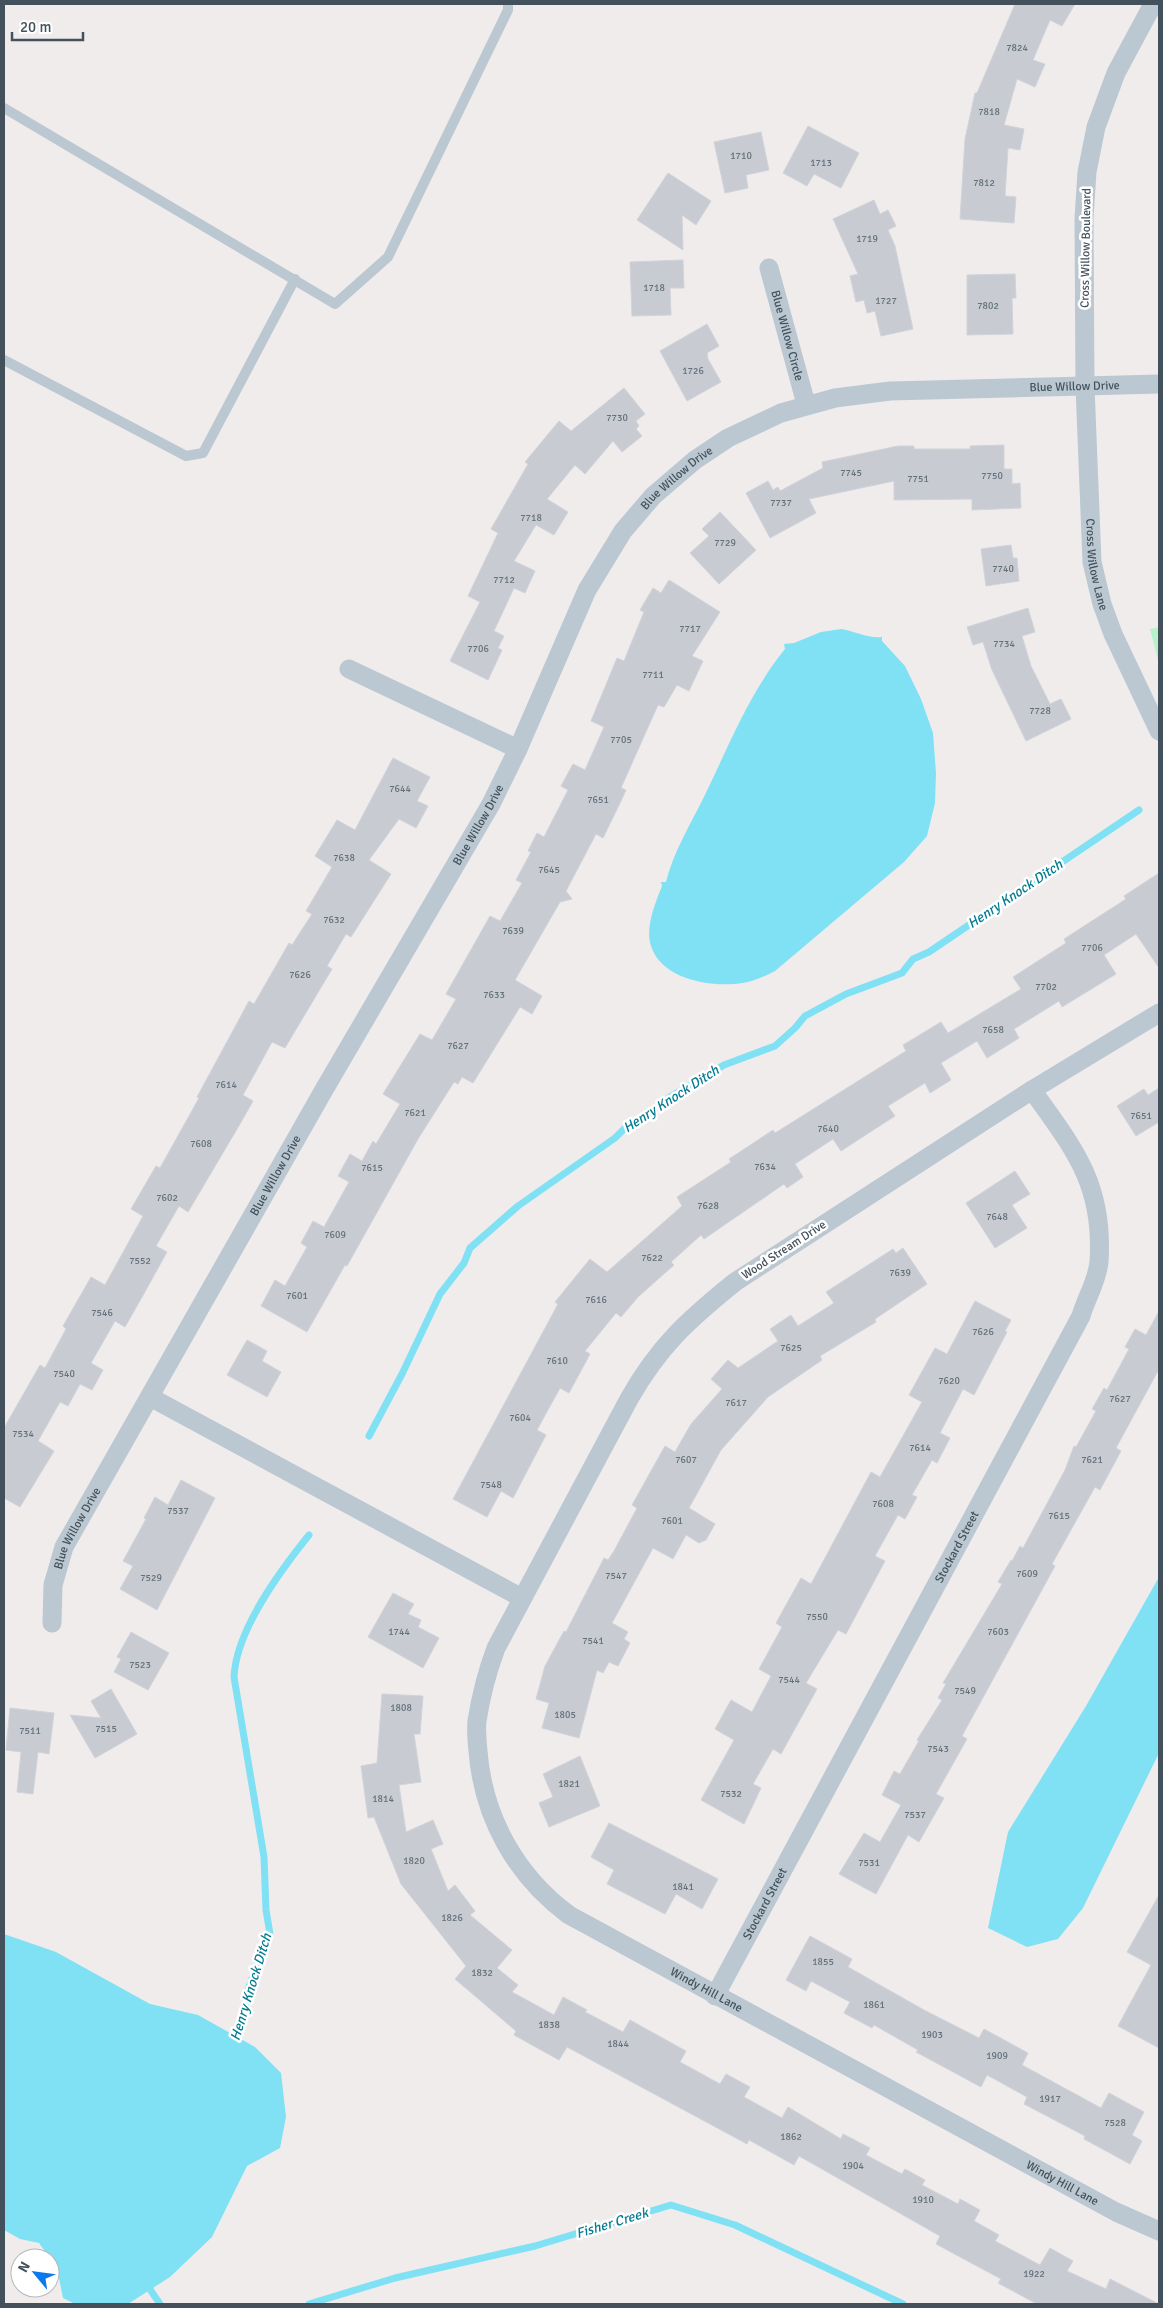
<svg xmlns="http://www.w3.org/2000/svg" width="1163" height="2308" font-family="Signika,sans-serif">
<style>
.green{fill:#b6f2ca}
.water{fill:#7fe1f3}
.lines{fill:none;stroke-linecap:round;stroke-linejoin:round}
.stream{stroke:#7fe1f3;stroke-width:7}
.building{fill:#c8ccd2;stroke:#d0d3d9}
.lane{stroke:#bbc8d1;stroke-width:10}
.street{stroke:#bbc8d1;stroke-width:19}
.labels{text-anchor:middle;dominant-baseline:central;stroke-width:5;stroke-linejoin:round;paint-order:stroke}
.number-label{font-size:10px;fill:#64707a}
.street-label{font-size:12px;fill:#43515c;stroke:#fff}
.water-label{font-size:14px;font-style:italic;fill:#037c92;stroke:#fff}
</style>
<rect width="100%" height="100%" fill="#f0ecec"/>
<!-- green -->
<path class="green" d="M1159,627V664L1150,629Z"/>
<!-- water -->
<g class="water">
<path d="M841,629C854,631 870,639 882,637V641L905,666L921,699L933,733L936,773L935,803L927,836L904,862L775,971C765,976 755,981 743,983C712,988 662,980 651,946C645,927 655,904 662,886L661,882H666C673,853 690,825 703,799C728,748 749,693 785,649L784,644L794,643L821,632Z"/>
<path d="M1159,1577V1753L1083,1908L1058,1939L1027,1947L988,1928L1008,1832L1086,1706Z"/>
<path d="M4,1934L56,1952L150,2004L198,2015L255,2047L281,2073L286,2117L280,2148L247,2166L212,2237L170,2277L128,2304H75L63,2298L57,2268L39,2243L20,2239L4,2230Z"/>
</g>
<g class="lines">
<!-- stream -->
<g class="stream">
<path d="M369,1436L402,1374L440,1294L464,1263L470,1248L518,1206L615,1138L625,1128L645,1118L670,1097L724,1065L775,1046L795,1028L805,1016L846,994L902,973L913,959L929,952L1139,810"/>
<path d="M232,2045L244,2018L248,1990L258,1961L270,1934L266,1910L264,1857L234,1677C236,1630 280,1571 309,1535"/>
<path d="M145,2282L160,2304"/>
<path d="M309,2304L395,2278L535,2246L671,2205L735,2225L903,2304"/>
</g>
</g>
<!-- building -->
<g class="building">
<path d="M1015,4H1075L1062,26L1050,20L1033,60L1045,64L1035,87L1017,79L1004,125L1024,129L1020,150L1008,148L1005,196L1016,197L1014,223L960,219L965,139L975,93H977Z"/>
<path d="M808,126L859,153L841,188L814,174L807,186L783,173Z"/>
<path d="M761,132L769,170L746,175L748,188L725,193L714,142Z"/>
<path d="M668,173L711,201L696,225L682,215L683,250L637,220Z"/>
<path d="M874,200L880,214L888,210L896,226L888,230L895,246L913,329L881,336L875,311L867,313L864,300L856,302L850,276L858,274L833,219Z"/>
<path d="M683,260L684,288H670L671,315L632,316L630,262Z"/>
<path d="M1015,274L1016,298H1012L1013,334L967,335V275Z"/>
<path d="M707,324L719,346L707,353L708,359L721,382L687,401L660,351Z"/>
<path d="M624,388L645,414L636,421L639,426L636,429L642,436L622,452L613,441L585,474L575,465L547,499L568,512L554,535L536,525L514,561L535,571L525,593L514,588L494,631L504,636L498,648L502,650L488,680L450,661L480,602L468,596L498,533L491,529L528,464L525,462L559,421L571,431Z"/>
<path d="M1004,445V469H1012V484L1020,483L1021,508L972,510V499L894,500V481L809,499L816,513L770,538L746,493L768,481L773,490L778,487L780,491L823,468L822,462L898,446H914V449H970V446Z"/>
<path d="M720,512L756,550L719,584L690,553L709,536L702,529Z"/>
<path d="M1011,545L1013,558H1017L1019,581L986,586L981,549Z"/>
<path d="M669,580L720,612L692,656L703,661L689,691L677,685L664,707L658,705L621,788L626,790L621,801L603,838L596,834L566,891L572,899L560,902L515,980L542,996L532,1014L520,1007L473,1083L462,1077L458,1084L454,1082L418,1139L347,1266L345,1265L307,1332L261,1306L275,1280L285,1286L307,1247L301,1243L313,1221L324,1227L349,1182L338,1176L350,1154L362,1161L373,1141L376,1144L400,1104L383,1094L420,1034L432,1040L456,999L446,994L490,916L500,921L522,883L516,880L531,852L528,851L537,833L544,837L568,790L561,786L573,764L585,770L604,727L591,721L617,658L624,661L644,612L640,610L653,588L661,593Z"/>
<path d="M1028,608L1035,632L1022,636L1031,666L1050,704L1061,699L1071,719L1026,741L992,670L983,642L973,645L967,627Z"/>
<path d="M393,758L430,777L417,801L428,806L416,828L399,819L369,860L391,874L351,937L346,934L327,966L332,969L285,1048L272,1042L243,1095L253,1101L240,1124L188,1212L179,1206L156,1246L167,1252L146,1290L125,1327L115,1321L91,1363L103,1370L92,1390L80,1384L68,1406L60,1402L38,1441L54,1451L20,1507L4,1498V1428L40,1365L45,1368L66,1329L63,1326L91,1277L105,1285L143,1216L131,1209L156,1166L160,1168L199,1098L197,1097L249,1001L254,1004L289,943L292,945L312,914L306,911L332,867L315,856L337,820L355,830Z"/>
<path d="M1159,873V968L1136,934L1104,955L1116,974L1062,1007L1059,1001L1014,1029L1019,1038L987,1058L977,1041L941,1063L951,1080L930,1093L925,1083L888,1106L895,1116L841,1151L833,1139L795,1164L803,1177L787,1188L784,1184L704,1239L701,1235L671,1262L674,1265L638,1297L621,1317L616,1313L585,1351L590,1354L569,1393L560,1388L537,1430L546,1435L513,1498L501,1491L487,1517L453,1499L558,1304L555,1302L590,1259L607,1272L682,1206L677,1197L731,1162L729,1159L773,1130L775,1133L906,1051L903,1045L941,1022L948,1033L1021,989L1013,977L1066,943L1064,939L1126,899L1124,896Z"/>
<path d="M1159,1088V1122L1136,1136L1117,1106L1144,1089L1148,1095Z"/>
<path d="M1015,1171L1030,1194L1012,1205L1027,1228L995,1248L966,1203Z"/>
<path d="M903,1248L927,1284L875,1319L876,1322L820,1356L822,1360L768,1397L721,1450L689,1508L715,1524L706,1540L699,1543L686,1535L673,1559L653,1548L612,1623L628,1632L624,1639L630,1643L618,1666L609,1662L603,1673L597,1670L579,1738L542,1728L549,1703L536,1699L545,1666L564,1631L566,1632L604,1558L608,1560L614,1551L637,1508L632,1505L665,1446L675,1452L691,1424L722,1389L711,1379L728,1360L738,1368L778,1341L770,1329L791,1315L798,1326L834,1303L826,1292L893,1249L896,1253Z"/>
<path d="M975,1301L1011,1320L1005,1331L1007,1332L974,1395L963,1389L940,1433L950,1438L937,1463L932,1460L912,1495L917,1497L905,1519L898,1515L875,1556L885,1561L846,1634L838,1630L806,1683L817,1689L781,1754L773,1749L753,1784L761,1788L744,1824L701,1800L734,1740L715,1729L731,1700L752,1712L771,1676L759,1669L782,1627L776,1623L801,1578L811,1584L871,1472L880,1477L922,1402L909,1395L935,1348L947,1354Z"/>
<path d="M1159,1311V1369L1116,1448L1121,1451L1100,1490L1095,1487L1052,1564L1055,1566L962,1736L967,1739L936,1794L944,1798L919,1842L908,1835L876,1894L839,1874L864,1833L880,1842L901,1805L882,1795L894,1771L900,1774L919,1741L917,1740L942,1700L938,1698L946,1684L943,1683L1002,1584L998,1582L1011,1560L1012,1561L1020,1546L1023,1548L1065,1470L1074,1446L1076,1447L1096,1411L1092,1409L1104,1388L1107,1390L1129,1349L1125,1347L1135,1329L1146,1335Z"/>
<path d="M247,1340L267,1351L262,1361L281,1372L267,1397L227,1375Z"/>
<path d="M181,1480L215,1498L157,1610L120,1589L133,1566L123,1561L146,1519L144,1518L155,1497L168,1505Z"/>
<path d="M393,1593L414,1604L408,1614L421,1620L418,1627L439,1638L423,1668L368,1637Z"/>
<path d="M131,1632L169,1653L148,1690L114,1672L121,1659L117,1657Z"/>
<path d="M111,1689L137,1734L95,1758L70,1715L101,1718L91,1701Z"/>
<path d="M382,1694L423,1696L420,1734H414L421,1782L399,1785L406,1832L433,1820L443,1844L431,1849L448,1891L455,1885L475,1911L470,1915L512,1950L497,1968L518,1985L512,1992L554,2015L563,1997L587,2010L585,2012L623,2032L630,2020L686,2051L680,2062L720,2084L726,2074L750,2087L744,2097L782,2118L788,2107L841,2139L843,2134L870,2148L866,2155L902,2174L905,2169L925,2180L922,2185L958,2204L960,2199L980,2210L974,2221L999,2235L995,2241L1040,2265L1050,2248L1073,2261L1067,2271L1106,2289L1110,2279L1159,2304H1037L998,2283L1001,2279L936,2244L940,2236L799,2156L794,2165L749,2140L747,2144L567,2047L559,2060L514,2035L516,2031L455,1979L466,1966L401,1884L374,1817L368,1818L361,1766L377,1763Z"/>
<path d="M10,1708L54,1713L49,1754L38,1752L33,1794L17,1792L21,1752L6,1750Z"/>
<path d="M580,1756L600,1806L549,1827L539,1803L553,1797L543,1774Z"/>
<path d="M609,1823L718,1879L702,1909L676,1894L665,1914L607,1884L614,1870L591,1857Z"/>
<path d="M1159,1895V2048L1118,2026L1151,1965L1127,1952Z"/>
<path d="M810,1936L852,1959L848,1967L924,2010L979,2038L984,2029L1028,2053L1022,2065L1101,2108L1109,2093L1144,2112L1132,2135L1142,2141L1130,2164L1084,2139L1085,2136L1024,2104L1027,2097L987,2075L981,2087L916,2052L918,2050L874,2025L872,2028L844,2013L850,2002L811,1981L806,1991L786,1980Z"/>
</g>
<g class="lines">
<!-- lane -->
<g class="lane">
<path d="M4,108L335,304L388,257L508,10V4"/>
<path d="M4,360L186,456L203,453L295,279"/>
</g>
<!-- street -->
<g class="street">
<path id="s1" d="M1153,4L1116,73L1096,127L1087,172L1084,218L1085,386L1092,562L1102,604L1113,634L1159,731"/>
<path id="s2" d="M769,268L806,404"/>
<path d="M349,669L518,749"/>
<path id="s3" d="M1159,1013L1032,1090L735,1282C688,1320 659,1346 629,1399L496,1648C487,1672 481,1695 477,1721C476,1730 477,1741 478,1751C483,1817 516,1876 569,1915L1116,2212L1159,2231"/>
<path d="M150,1397L522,1598"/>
<path id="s4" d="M52,1623L53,1585L64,1547L325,1088L491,804L518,749L587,590L623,531L653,496L695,460L728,438L781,413L835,398L890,391L1159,384"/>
<path id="s5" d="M715,1996L1081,1316C1086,1298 1097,1282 1099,1262C1104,1185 1075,1150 1032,1090"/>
</g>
</g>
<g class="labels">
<!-- number labels -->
<g class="number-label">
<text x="1017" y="48">7824</text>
<text x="989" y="112">7818</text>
<text x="741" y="156">1710</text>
<text x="821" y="163">1713</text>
<text x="984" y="183">7812</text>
<text x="867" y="239">1719</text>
<text x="654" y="288">1718</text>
<text x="886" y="301">1727</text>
<text x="988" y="306">7802</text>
<text x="693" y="371">1726</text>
<text x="617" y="418">7730</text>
<text x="851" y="473">7745</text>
<text x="992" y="476">7750</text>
<text x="918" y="479">7751</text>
<text x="781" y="503">7737</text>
<text x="531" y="518">7718</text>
<text x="725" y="543">7729</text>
<text x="1003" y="569">7740</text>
<text x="504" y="580">7712</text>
<text x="690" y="629">7717</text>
<text x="1004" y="644">7734</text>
<text x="478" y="649">7706</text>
<text x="653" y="675">7711</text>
<text x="1040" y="711">7728</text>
<text x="621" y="740">7705</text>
<text x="400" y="789">7644</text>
<text x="598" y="800">7651</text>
<text x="344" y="858">7638</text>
<text x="549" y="870">7645</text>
<text x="334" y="920">7632</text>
<text x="513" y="931">7639</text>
<text x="1092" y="948">7706</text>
<text x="300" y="975">7626</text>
<text x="1046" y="987">7702</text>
<text x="494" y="995">7633</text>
<text x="993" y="1030">7658</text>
<text x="458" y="1046">7627</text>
<text x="226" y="1085">7614</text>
<text x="415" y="1113">7621</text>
<text x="1141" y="1116">7651</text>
<text x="828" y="1129">7640</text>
<text x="201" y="1144">7608</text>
<text x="765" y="1167">7634</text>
<text x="372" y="1168">7615</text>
<text x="167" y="1198">7602</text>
<text x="708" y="1206">7628</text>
<text x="997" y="1217">7648</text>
<text x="335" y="1235">7609</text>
<text x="652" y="1258">7622</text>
<text x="140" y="1261">7552</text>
<text x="900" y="1273">7639</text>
<text x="297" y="1296">7601</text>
<text x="596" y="1300">7616</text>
<text x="102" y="1313">7546</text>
<text x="983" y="1332">7626</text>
<text x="791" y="1348">7625</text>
<text x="557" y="1361">7610</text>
<text x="64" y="1374">7540</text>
<text x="949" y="1381">7620</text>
<text x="1120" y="1399">7627</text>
<text x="736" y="1403">7617</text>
<text x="520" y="1418">7604</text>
<text x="23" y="1434">7534</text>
<text x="920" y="1448">7614</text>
<text x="686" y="1460">7607</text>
<text x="1092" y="1460">7621</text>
<text x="491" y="1485">7548</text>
<text x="883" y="1504">7608</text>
<text x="178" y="1511">7537</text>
<text x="1059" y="1516">7615</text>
<text x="672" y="1521">7601</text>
<text x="1027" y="1574">7609</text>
<text x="616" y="1576">7547</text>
<text x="151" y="1578">7529</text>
<text x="817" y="1617">7550</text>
<text x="399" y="1632">1744</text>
<text x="998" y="1632">7603</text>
<text x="593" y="1641">7541</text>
<text x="140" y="1665">7523</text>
<text x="789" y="1680">7544</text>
<text x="965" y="1691">7549</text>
<text x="401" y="1708">1808</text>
<text x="565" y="1715">1805</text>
<text x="106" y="1729">7515</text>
<text x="30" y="1731">7511</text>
<text x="938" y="1749">7543</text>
<text x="569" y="1784">1821</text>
<text x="731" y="1794">7532</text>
<text x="383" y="1799">1814</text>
<text x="915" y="1815">7537</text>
<text x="414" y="1861">1820</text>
<text x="869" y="1863">7531</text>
<text x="683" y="1887">1841</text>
<text x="452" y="1918">1826</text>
<text x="823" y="1962">1855</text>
<text x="482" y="1973">1832</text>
<text x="874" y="2005">1861</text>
<text x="549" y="2025">1838</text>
<text x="932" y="2035">1903</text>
<text x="618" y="2044">1844</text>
<text x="997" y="2056">1909</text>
<text x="1050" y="2099">1917</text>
<text x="1115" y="2123">7528</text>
<text x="791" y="2137">1862</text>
<text x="853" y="2166">1904</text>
<text x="923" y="2200">1910</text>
<text x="1034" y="2274">1922</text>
</g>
<!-- street labels -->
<g class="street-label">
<text transform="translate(1086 248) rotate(-89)">Cross Willow Boulevard</text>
<text stroke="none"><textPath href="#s2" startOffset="70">Blue Willow Circle</textPath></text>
<text stroke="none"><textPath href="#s4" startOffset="1734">Blue Willow Drive</textPath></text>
<text stroke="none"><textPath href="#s4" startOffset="1314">Blue Willow Drive</textPath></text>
<text stroke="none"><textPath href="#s1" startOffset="575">Cross Willow Lane</textPath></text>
<text stroke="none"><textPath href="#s4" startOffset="910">Blue Willow Drive</textPath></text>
<text stroke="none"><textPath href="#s4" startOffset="505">Blue Willow Drive</textPath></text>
<text transform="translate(784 1250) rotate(-33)">Wood Stream Drive</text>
<text stroke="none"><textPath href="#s4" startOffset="100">Blue Willow Drive</textPath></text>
<text stroke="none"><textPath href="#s5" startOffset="510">Stockard Street</textPath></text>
<text stroke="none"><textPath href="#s5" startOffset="105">Stockard Street</textPath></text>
<text stroke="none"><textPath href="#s3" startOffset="1399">Windy Hill Lane</textPath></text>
<text stroke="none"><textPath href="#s3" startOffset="1804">Windy Hill Lane</textPath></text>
</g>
<!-- water labels -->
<g class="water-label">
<text transform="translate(1015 894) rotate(-34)">Henry Knock Ditch</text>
<text transform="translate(671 1099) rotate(-33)">Henry Knock Ditch</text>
<text transform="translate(251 1987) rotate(-73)">Henry Knock Ditch</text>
<text transform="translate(612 2223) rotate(-17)">Fisher Creek</text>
</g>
</g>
<!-- border -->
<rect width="1163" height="2308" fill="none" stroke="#43515c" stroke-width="10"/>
<!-- north arrow -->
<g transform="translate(35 2273) rotate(299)"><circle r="24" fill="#ffffff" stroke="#b4b9be"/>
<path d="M0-4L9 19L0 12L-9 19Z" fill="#0979ed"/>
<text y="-8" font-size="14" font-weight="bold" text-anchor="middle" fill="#43515c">N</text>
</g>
<!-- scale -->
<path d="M12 32v8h71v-8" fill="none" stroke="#43515c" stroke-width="2.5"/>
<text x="20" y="32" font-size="15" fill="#43515c" stroke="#ffffff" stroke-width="4" paint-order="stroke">20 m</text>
</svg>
